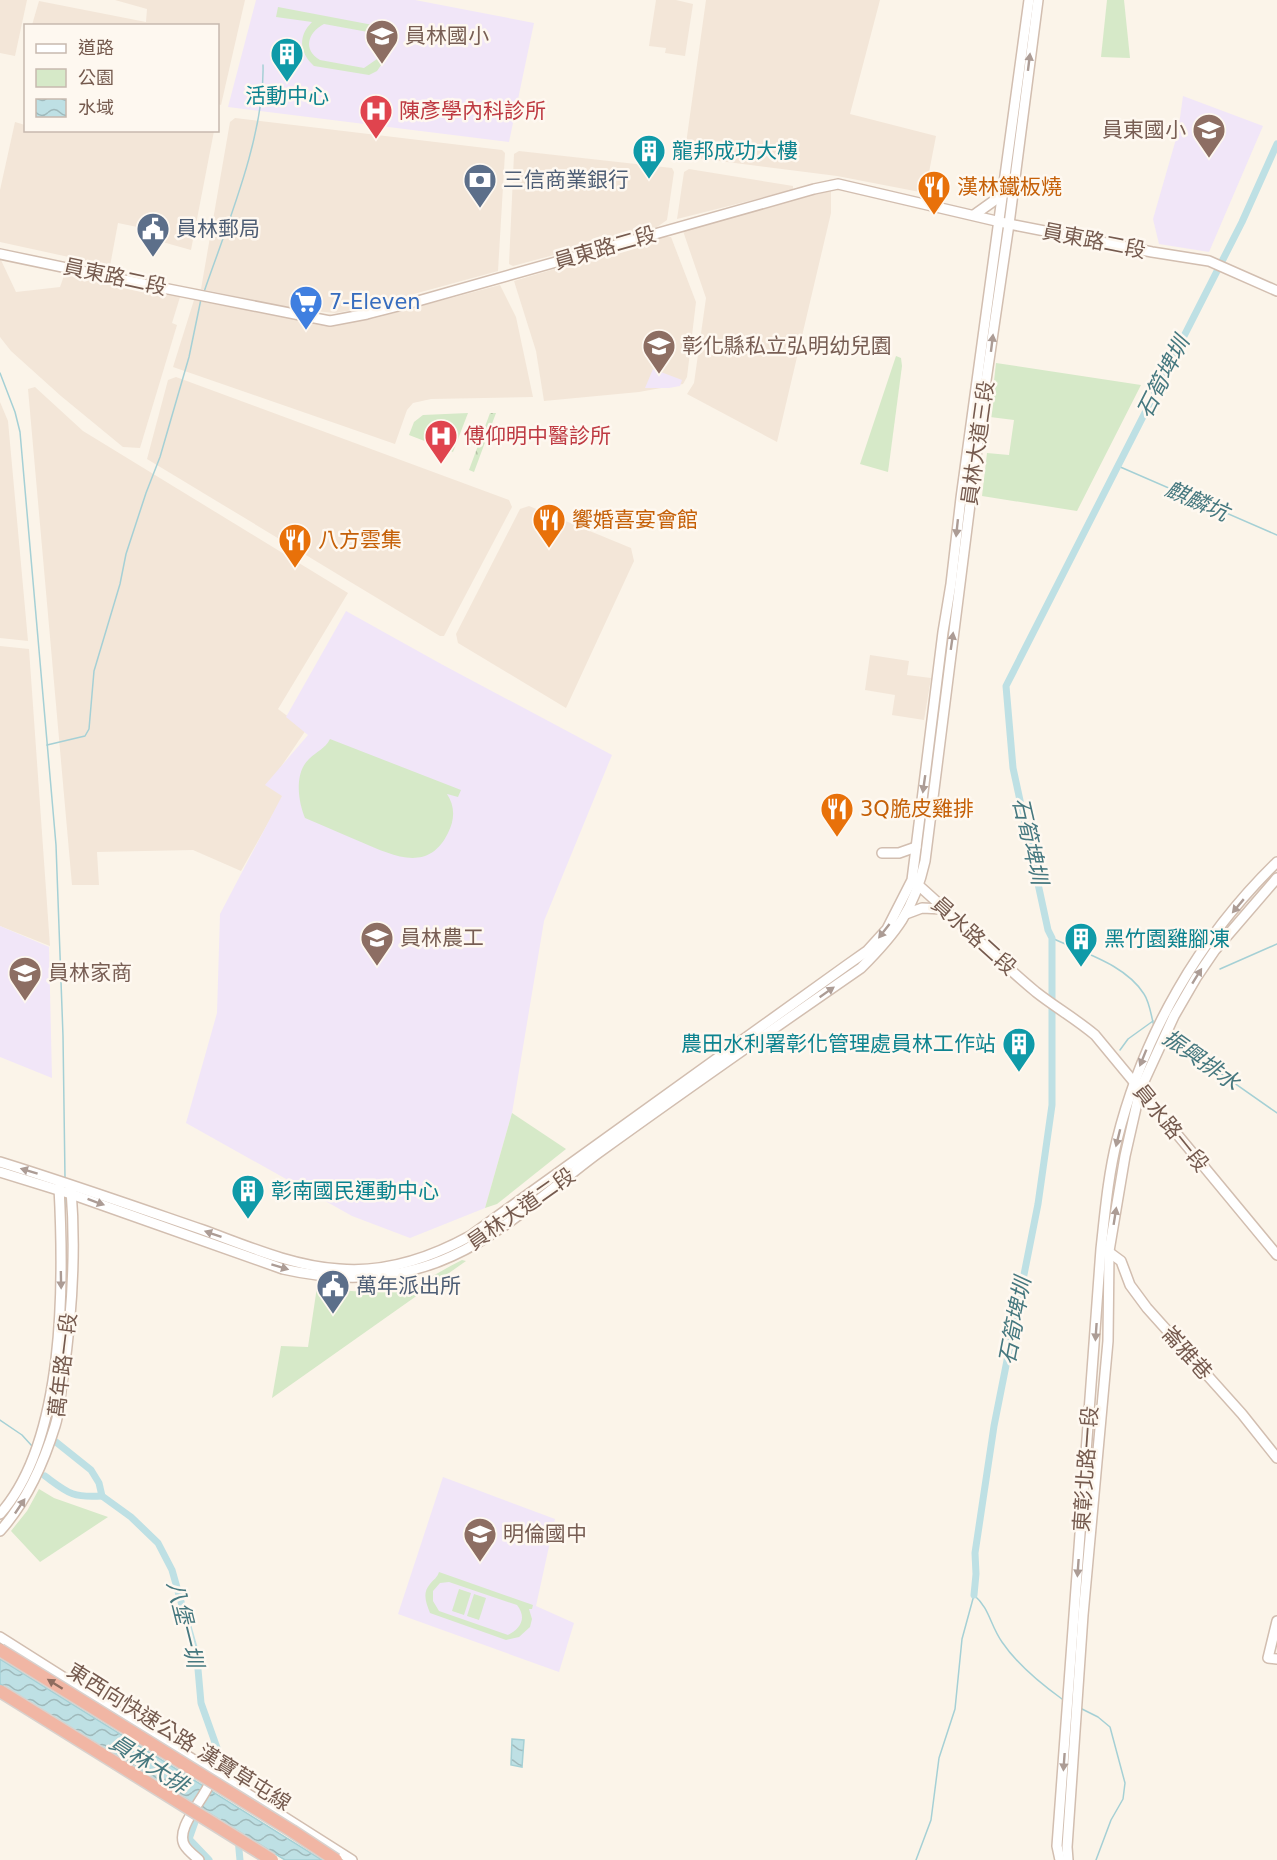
<svg xmlns="http://www.w3.org/2000/svg" width="1277" height="1860" font-family="'DejaVu Sans','Noto Sans TC',sans-serif">
<style>
.residential{fill:#f3e6d8}
.education{fill:#f1e6f8}
.green{fill:#d6e9c8;fill-rule:evenodd}
.forest{fill:url(#forest-crowns)}
.water{fill:url(#water-waves);stroke:#a5d0d5;stroke-width:1.5}
.lines{fill:none;stroke-linecap:round;stroke-linejoin:round}
.stream{stroke:#a5d0d5;stroke-width:1.5}
.canal{stroke:#bee0e4;stroke-width:7}
.secondary-casing{stroke:#d2beb0;stroke-width:12}
.secondary{stroke:#fff;stroke-width:9}
.highway-bridge-casing{stroke:#d8d1cd;stroke-width:15;stroke-linecap:butt}
.highway-bridge{stroke:#f1b6a4;stroke-width:12}
.oneway{fill:#ac9c95}
.oneway2{fill:#8e6c5f}
.labels{text-anchor:middle;dominant-baseline:central;stroke-width:5;stroke-linejoin:round;paint-order:stroke}
.education-label{font-size:21px;fill:#785e54;stroke:#fef8f0;text-anchor:start}
.culture-label{font-size:21px;fill:#0d838f;stroke:#fef8f0;text-anchor:start}
.health-label{font-size:21px;fill:#be3a42;stroke:#fef8f0;text-anchor:start}
.service-label{font-size:21px;fill:#4e5e75;stroke:#fef8f0;text-anchor:start}
.food-label{font-size:21px;fill:#c56008;stroke:#fef8f0;text-anchor:start}
.street-label{font-size:21px;fill:#755a4e;stroke:#fef8f0}
.shop-label{font-size:21px;fill:#366cbe;stroke:#fef8f0;text-anchor:start}
.water-label{font-size:22px;font-style:italic;fill:#46787f;stroke:#fef8f0}
</style>
<defs>
<pattern id="forest-crowns" width="20" height="18" patternUnits="userSpaceOnUse" patternTransform="scale(1.5)"><rect width="20" height="18" fill="#d6e9c8"/><path d="M2 6a3 3 0 1 1 6 0M12 15a3 3 0 1 1 6 0" fill="none" stroke="#b2c0a5"/></pattern>
<pattern id="water-waves" width="16" height="10" patternUnits="userSpaceOnUse" patternTransform="scale(1.5)"><rect width="16" height="10" fill="#bee0e4"/><path d="M0 5q4-4 8 0t8 0" fill="none" stroke="#9fb9bb"/></pattern>
</defs>
<rect width="100%" height="100%" fill="#fbf4e9"/>
<!-- residential -->
<g class="residential">
<path d="M0,0H27L15,56L0,53Z"/>
<path d="M115,0H245L221,105L218,104V26L32,25L39,1L146,22L147,9Z"/>
<path d="M656,0H676L693,4L685,56L665,53L666,48L649,46Z"/>
<path d="M706,0H880L850,114L936,136L925,193L837,176L688,157L685,151Z"/>
<path d="M235,118L502,150L505,153L498,271L359,309L335,313L294,309L201,289L230,122Z"/>
<path d="M15,122L25,125L26,130L60,132L61,130L214,131L191,250L141,236L142,228L118,223L110,266L0,242V190Z"/>
<path d="M519,151L672,168L674,172L667,220L657,227L513,266L509,264L514,154Z"/>
<path d="M689,169L793,186V190L677,219L684,172Z"/>
<path d="M831,190V213L777,442L687,394L694,383L706,298L683,231L811,193Z"/>
<path d="M663,237H671L696,302L687,377L683,384L639,392L544,401L536,351L514,281Z"/>
<path d="M0,258L16,292L60,287L66,270L180,297L172,323L177,325L140,448L123,447L61,396L11,351L0,337Z"/>
<path d="M500,285L516,317L533,397L431,399L413,403L407,410L395,444L173,367L194,300L302,320L335,321L372,319Z"/>
<path d="M176,377L509,500L512,507L444,636H440L147,459L168,380Z"/>
<path d="M35,387L83,431L348,593L278,709L306,730L270,783L284,795L241,871L193,850L97,852L99,885H72L28,389Z"/>
<path d="M0,402L8,421L28,641L0,638Z"/>
<path d="M529,506L631,548L634,561L566,708L458,643L456,634L520,509Z"/>
<path d="M0,646L29,649L50,946L0,926Z"/>
<path d="M870,655L909,661L907,675L931,678L924,720L892,715L895,695L865,690Z"/>
</g>
<!-- education -->
<g class="education">
<path d="M256,0H415L534,23L509,142L228,107Z"/>
<path d="M1183,96L1263,126L1209,252L1159,244L1153,219L1178,132Z"/>
<path d="M653,369L682,380L680,386L669,388H645Z"/>
<path d="M346,611L443,665L612,755L544,921L512,1113L485,1208L410,1238L352,1216L186,1123L217,1013L220,914L282,796L265,785L308,735L286,717Z"/>
<path d="M0,926L49,947L52,1078L0,1057Z"/>
<path d="M443,1477L555,1519L536,1606L574,1623L559,1672L398,1614Z"/>
</g>
<!-- green -->
<g class="green">
<path d="M1107,0H1124L1130,58L1101,57Z"/>
<path d="M278,7L394,29L393,38L379,34L386,45V58L377,71L369,75L314,66C299,52 298,36 312,22L276,17ZM324,24L368,32L378,46L377,59L364,68L320,60C303,50 307,33 324,24Z"/>
<path d="M896,356L901,358L902,366L888,472L860,464Z"/>
<path d="M996,363L1141,385L1077,511L982,496L987,453L1009,455L1014,420L990,417Z"/>
<path d="M468,413L453,452L409,435L414,422L423,415Z"/>
<path d="M330,739L461,790L458,797L447,794C455,806 455,819 448,833C428,874 392,855 361,842C342,834 324,826 305,818C298,801 294,773 309,759C317,751 325,749 330,739Z"/>
<path d="M512,1113L566,1149L497,1204L485,1208Z"/>
<path d="M462,1260L466,1261L272,1398L281,1346L308,1347L317,1287C351,1292 387,1296 420,1282C434,1276 448,1267 462,1260Z"/>
<path d="M39,1489L54,1498L108,1517L40,1562L11,1531L27,1511Z"/>
<path d="M439,1572L533,1605L532,1609H529L532,1619L530,1627L519,1637L506,1640L430,1613C426,1603 422,1593 430,1584C434,1579 437,1578 439,1572ZM449,1582L517,1605C527,1618 521,1628 508,1635L439,1611L433,1601V1591L440,1583Z"/>
<path d="M459,1589L471,1593L464,1615L452,1611Z"/>
<path d="M474,1594L486,1598L479,1620L467,1616Z"/>
</g>
<!-- forest -->
<path class="forest" d="M490,413H496L474,472L469,470Z"/>
<!-- water -->
<g class="water">
<path d="M0,1659L322,1860H285L0,1684Z"/>
<path d="M512,1739L524,1740L522,1767L511,1765Z"/>
</g>
<g class="lines">
<!-- stream -->
<g class="stream">
<path d="M204,292C227,225 265,135 263,65"/>
<path d="M0,373L15,412L20,432L56,845L63,1036L65,1178"/>
<path d="M1118,466L1277,535"/>
<path d="M47,745L85,736L89,729L94,671L120,584L126,554L146,493L160,457L189,357L201,299"/>
<path d="M1052,938C1083,953 1125,964 1144,994C1150,1003 1151,1016 1154,1026"/>
<path d="M1220,969L1277,944"/>
<path d="M1170,1038L1277,1113"/>
<path d="M1120,1050L1128,1039L1153,1021"/>
<path d="M65,1304V1198"/>
<path d="M0,1420L22,1435L32,1446"/>
<path d="M44,1444L52,1414L55,1392"/>
<path d="M1080,1708L1098,1717L1110,1727L1125,1783L1123,1799L1111,1820L1096,1860"/>
<path d="M916,1860L931,1820L939,1758L955,1709L962,1639L974,1595C990,1609 990,1625 1002,1642C1017,1664 1041,1684 1062,1699"/>
</g>
<!-- canal -->
<g class="canal">
<path d="M56,1442L91,1470L99,1483L102,1496L131,1517L158,1543L172,1570L197,1658L201,1703L222,1762L224,1773L221,1778"/>
<path d="M45,1476C68,1493 72,1498 102,1496"/>
<path d="M974,1595L976,1574L975,1553L994,1426L1038,1204L1052,1105V938L1048,930L1013,768L1006,686L1242,222L1277,144"/>
<path d="M195,1822L189,1839L209,1860"/>
<path d="M238,1839L240,1860"/>
</g>
<!-- secondary casing -->
<g class="secondary-casing">
<g id="secondary">
<path d="M974,215L995,200L1002,190"/>
<path d="M0,254L148,285L330,321L367,314L418,301L814,189L838,184L1009,224L1152,252L1209,261L1277,291"/>
<path d="M882,853H899L916,847"/>
<path d="M917,884C957,919 995,958 1036,992C1055,1007 1076,1019 1095,1035L1277,1255"/>
<path d="M906,914L922,908L943,909"/>
<path d="M0,1162C68,1183 136,1207 203,1230C247,1246 292,1266 339,1269C385,1273 430,1258 470,1236L847,965L867,951L887,929L912,880L943,632L951,584L961,498L1029,0"/>
<path d="M0,1172L71,1194L283,1269C340,1282 398,1281 452,1256C505,1232 550,1189 597,1154C684,1091 773,1029 861,968C896,933 914,910 925,861L983,401L1009,224L1038,0"/>
<path d="M1106,1250L1121,1261L1130,1285L1147,1308L1242,1414L1277,1458"/>
<path d="M0,1514C66,1440 64,1281 59,1187"/>
<path d="M0,1531C27,1501 43,1465 55,1426C60,1411 60,1393 63,1377C72,1315 76,1251 71,1189"/>
<path d="M1277,1621L1268,1658L1277,1659"/>
<path d="M0,1637L352,1860"/>
<path d="M199,1860C195,1856 188,1851 185,1846C173,1828 208,1796 212,1777"/>
<path d="M1060,1860L1057,1846L1101,1249C1105,1213 1108,1176 1117,1140C1143,1035 1199,938 1277,862"/>
<path d="M1068,1860L1067,1847L1083,1615L1108,1341L1109,1251L1125,1156L1140,1090L1174,1016L1196,978L1215,950L1277,878"/>
</g>
</g>
<!-- secondary -->
<use href="#secondary" class="secondary"/>
<!-- highway-bridge casing -->
<g class="highway-bridge-casing">
<g id="highway-bridge">
<path d="M0,1650L292,1831L336,1860"/>
<path d="M0,1691L272,1860"/>
</g>
</g>
<!-- highway-bridge -->
<use href="#highway-bridge" class="highway-bridge"/>
</g>
<!-- one-way arrows -->
<defs><path id="oneway-solid" d="M-6-.8H1V-3.2L6.5 0L1 3.2V.8H-6Z" transform="scale(1.5)"/></defs>
<g class="oneway">
<use href="#oneway-solid" transform="translate(1029 62) rotate(-83)"/>
<use href="#oneway-solid" transform="translate(992 343) rotate(-83)"/>
<use href="#oneway-solid" transform="translate(957 528) rotate(96)"/>
<use href="#oneway-solid" transform="translate(952 641) rotate(-82)"/>
<use href="#oneway-solid" transform="translate(924 784) rotate(98)"/>
<use href="#oneway-solid" transform="translate(1238 906) rotate(130)"/>
<use href="#oneway-solid" transform="translate(884 931) rotate(128)"/>
<use href="#oneway-solid" transform="translate(1197 976) rotate(-58)"/>
<use href="#oneway-solid" transform="translate(827 992) rotate(-35)"/>
<use href="#oneway-solid" transform="translate(1143 1058) rotate(112)"/>
<use href="#oneway-solid" transform="translate(1118 1138) rotate(104)"/>
<use href="#oneway-solid" transform="translate(29 1171) rotate(-163)"/>
<use href="#oneway-solid" transform="translate(96 1202) rotate(20)"/>
<use href="#oneway-solid" transform="translate(1115 1216) rotate(-81)"/>
<use href="#oneway-solid" transform="translate(213 1234) rotate(-161)"/>
<use href="#oneway-solid" transform="translate(280 1267) rotate(17)"/>
<use href="#oneway-solid" transform="translate(61 1280) rotate(89)"/>
<use href="#oneway-solid" transform="translate(1096 1332) rotate(94)"/>
<use href="#oneway-solid" transform="translate(20 1506) rotate(-56)"/>
<use href="#oneway-solid" transform="translate(1078 1568) rotate(94)"/>
<use href="#oneway-solid" transform="translate(1064 1762) rotate(94)"/>
</g>
<use class="oneway2" href="#oneway-solid" transform="translate(55 1684) rotate(-148)"/>
<!-- icons -->
<defs>
<g id="school-pin" transform="scale(1.725)"><path d="M0 17L-7.5 6A9.5 9.5 0 1 1 7.5 6Z" fill="#8d6e63" stroke="#fef8f0"/><path d="M0-5L7-2L0 1L-7-2ZM-4 1L0 2.5L4 1V4Q0 6-4 4Z" fill="#fff"/></g>
<g id="building-pin" transform="scale(1.725)"><path d="M0 17L-7.5 6A9.5 9.5 0 1 1 7.5 6Z" fill="#0f9aa8" stroke="#fef8f0"/><path d="M-4-6H4V6H1V3H-1V6H-4ZM-2.5-4.3h1.7v1.8h-1.7ZM.8-4.3h1.7v1.8H.8ZM-2.5-1h1.7V.8h-1.7ZM.8-1h1.7V.8H.8Z" fill="#fff"/></g>
<g id="hospital-pin" transform="scale(1.725)"><path d="M0 17L-7.5 6A9.5 9.5 0 1 1 7.5 6Z" fill="#e0444e" stroke="#fef8f0"/><path d="M-5-5h3v3.5h4V-5h3V5h-3V1.5h-4V5h-3Z" fill="#fff"/></g>
<g id="bank-pin" transform="scale(1.725)"><path d="M0 17L-7.5 6A9.5 9.5 0 1 1 7.5 6Z" fill="#5c6f8a" stroke="#fef8f0"/><path d="M-6-4H6V4H-6ZM0-2.3a2.3 2.3 0 1 0 0 4.6a2.3 2.3 0 1 0 0-4.6Z" fill="#fff"/></g>
<g id="restaurant-pin" transform="scale(1.725)"><path d="M0 17L-7.5 6A9.5 9.5 0 1 1 7.5 6Z" fill="#e8710a" stroke="#fef8f0"/><path d="M-5-6h1v4h1v-4h1v4h1v-4h1v5L-1.5 .5V6h-2V.5L-5-1ZM5-6V6H3V1.5H1.5Q1.5-4 5-6Z" fill="#fff"/></g>
<g id="civic-pin" transform="scale(1.725)"><path d="M0 17L-7.5 6A9.5 9.5 0 1 1 7.5 6Z" fill="#5c6f8a" stroke="#fef8f0"/><path d="M-.6-6.5H3V-4.5H.6V-3L4-1V1h2V6H-6V1h2V-1L-.6-3ZM-1.2 2.5V6h2.4V2.5Z" fill="#fff"/></g>
<g id="supermarket-pin" transform="scale(1.725)"><path d="M0 17L-7.5 6A9.5 9.5 0 1 1 7.5 6Z" fill="#3f7fe0" stroke="#fef8f0"/><path d="M-6-5.5h2.5l.6 2H6L4.5 2H-2.5L-4.4-4H-6ZM-1.5 3.2a1.3 1.3 0 1 0 .1 0ZM3 3.2a1.3 1.3 0 1 0 .1 0Z" fill="#fff"/></g>
</defs>
<g fill-rule="evenodd">
<use href="#school-pin" x="382" y="36"/>
<use href="#building-pin" x="287" y="54"/>
<use href="#hospital-pin" x="376" y="111"/>
<use href="#school-pin" x="1209" y="130"/>
<use href="#building-pin" x="649" y="151"/>
<use href="#bank-pin" x="480" y="180"/>
<use href="#restaurant-pin" x="934" y="187"/>
<use href="#civic-pin" x="153" y="229"/>
<use href="#supermarket-pin" x="306" y="302"/>
<use href="#school-pin" x="659" y="346"/>
<use href="#hospital-pin" x="441" y="436"/>
<use href="#restaurant-pin" x="549" y="520"/>
<use href="#restaurant-pin" x="295" y="540"/>
<use href="#restaurant-pin" x="837" y="809"/>
<use href="#school-pin" x="377" y="938"/>
<use href="#building-pin" x="1081" y="939"/>
<use href="#school-pin" x="25" y="973"/>
<use href="#building-pin" x="1019" y="1044"/>
<use href="#building-pin" x="248" y="1191"/>
<use href="#civic-pin" x="333" y="1286"/>
<use href="#school-pin" x="480" y="1534"/>
</g>
<g class="labels">
<!-- education labels -->
<g class="education-label">
<text x="405" y="36">員林國小</text>
<text x="1186" y="130" text-anchor="end">員東國小</text>
<text x="682" y="346">彰化縣私立弘明幼兒園</text>
<text x="400" y="938">員林農工</text>
<text x="48" y="973">員林家商</text>
<text x="503" y="1534">明倫國中</text>
</g>
<!-- culture labels -->
<g class="culture-label">
<text x="287" y="96" text-anchor="middle">活動中心</text>
<text x="672" y="151">龍邦成功大樓</text>
<text x="1104" y="939">黑竹園雞腳凍</text>
<text x="996" y="1044" text-anchor="end">農田水利署彰化管理處員林工作站</text>
<text x="271" y="1191">彰南國民運動中心</text>
</g>
<!-- health labels -->
<g class="health-label">
<text x="399" y="111">陳彥學內科診所</text>
<text x="464" y="436">傅仰明中醫診所</text>
</g>
<!-- service labels -->
<g class="service-label">
<text x="503" y="180">三信商業銀行</text>
<text x="176" y="229">員林郵局</text>
<text x="356" y="1286">萬年派出所</text>
</g>
<!-- food labels -->
<g class="food-label">
<text x="957" y="187">漢林鐵板燒</text>
<text x="572" y="520">饗婚喜宴會館</text>
<text x="318" y="540">八方雲集</text>
<text x="860" y="809">3Q脆皮雞排</text>
</g>
<!-- street labels -->
<g class="street-label">
<text transform="translate(1094 241) rotate(11)">員東路二段</text>
<text transform="translate(605 248) rotate(-16)">員東路二段</text>
<text transform="translate(115 277) rotate(12)">員東路二段</text>
<text transform="translate(978 443) rotate(-82)">員林大道三段</text>
<text transform="translate(974 936) rotate(42)">員水路二段</text>
<text transform="translate(1171 1128) rotate(51)">員水路一段</text>
<text transform="translate(521 1209) rotate(-35)">員林大道二段</text>
<text transform="translate(1187 1353) rotate(48)">崙雅巷</text>
<text transform="translate(63 1365) rotate(-83)">萬年路一段</text>
<text transform="translate(1086 1469) rotate(-86)">東彰北路一段</text>
<text transform="translate(179 1737) rotate(32)">東西向快速公路 漢寶草屯線</text>
</g>
<!-- shop labels -->
<g class="shop-label">
<text x="329" y="302">7-Eleven</text>
</g>
<!-- water labels -->
<g class="water-label">
<text transform="translate(1163 377) rotate(-63)">石筍埤圳</text>
<text transform="translate(1197 501) rotate(24)">麒麟坑</text>
<text transform="translate(1030 841) rotate(77)">石筍埤圳</text>
<text transform="translate(1201 1060) rotate(35)">振興排水</text>
<text transform="translate(1015 1321) rotate(-79)">石筍埤圳</text>
<text transform="translate(185 1624) rotate(76)">八堡一圳</text>
<text transform="translate(149 1764) rotate(33)">員林大排</text>
</g>
</g>
<!-- legend -->
<rect x="24" y="24" width="195" height="108" fill="#fef8f0" stroke="#c7b9af" stroke-width="1.5"/>
<rect x="36" y="44" width="30" height="9" fill="#ffffff" stroke="#c7b9af" stroke-width="1.5"/>
<text x="78" y="54" font-size="18" fill="#755a4e">道路</text>
<rect x="36" y="69" width="30" height="18" fill="#d6e9c8" stroke="#c7b9af" stroke-width="1.5"/>
<text x="78" y="84" font-size="18" fill="#755a4e">公園</text>
<rect x="36" y="99" width="30" height="18" fill="url(#water-waves)" stroke="#c7b9af" stroke-width="1.5"/>
<text x="78" y="114" font-size="18" fill="#755a4e">水域</text>
</svg>
